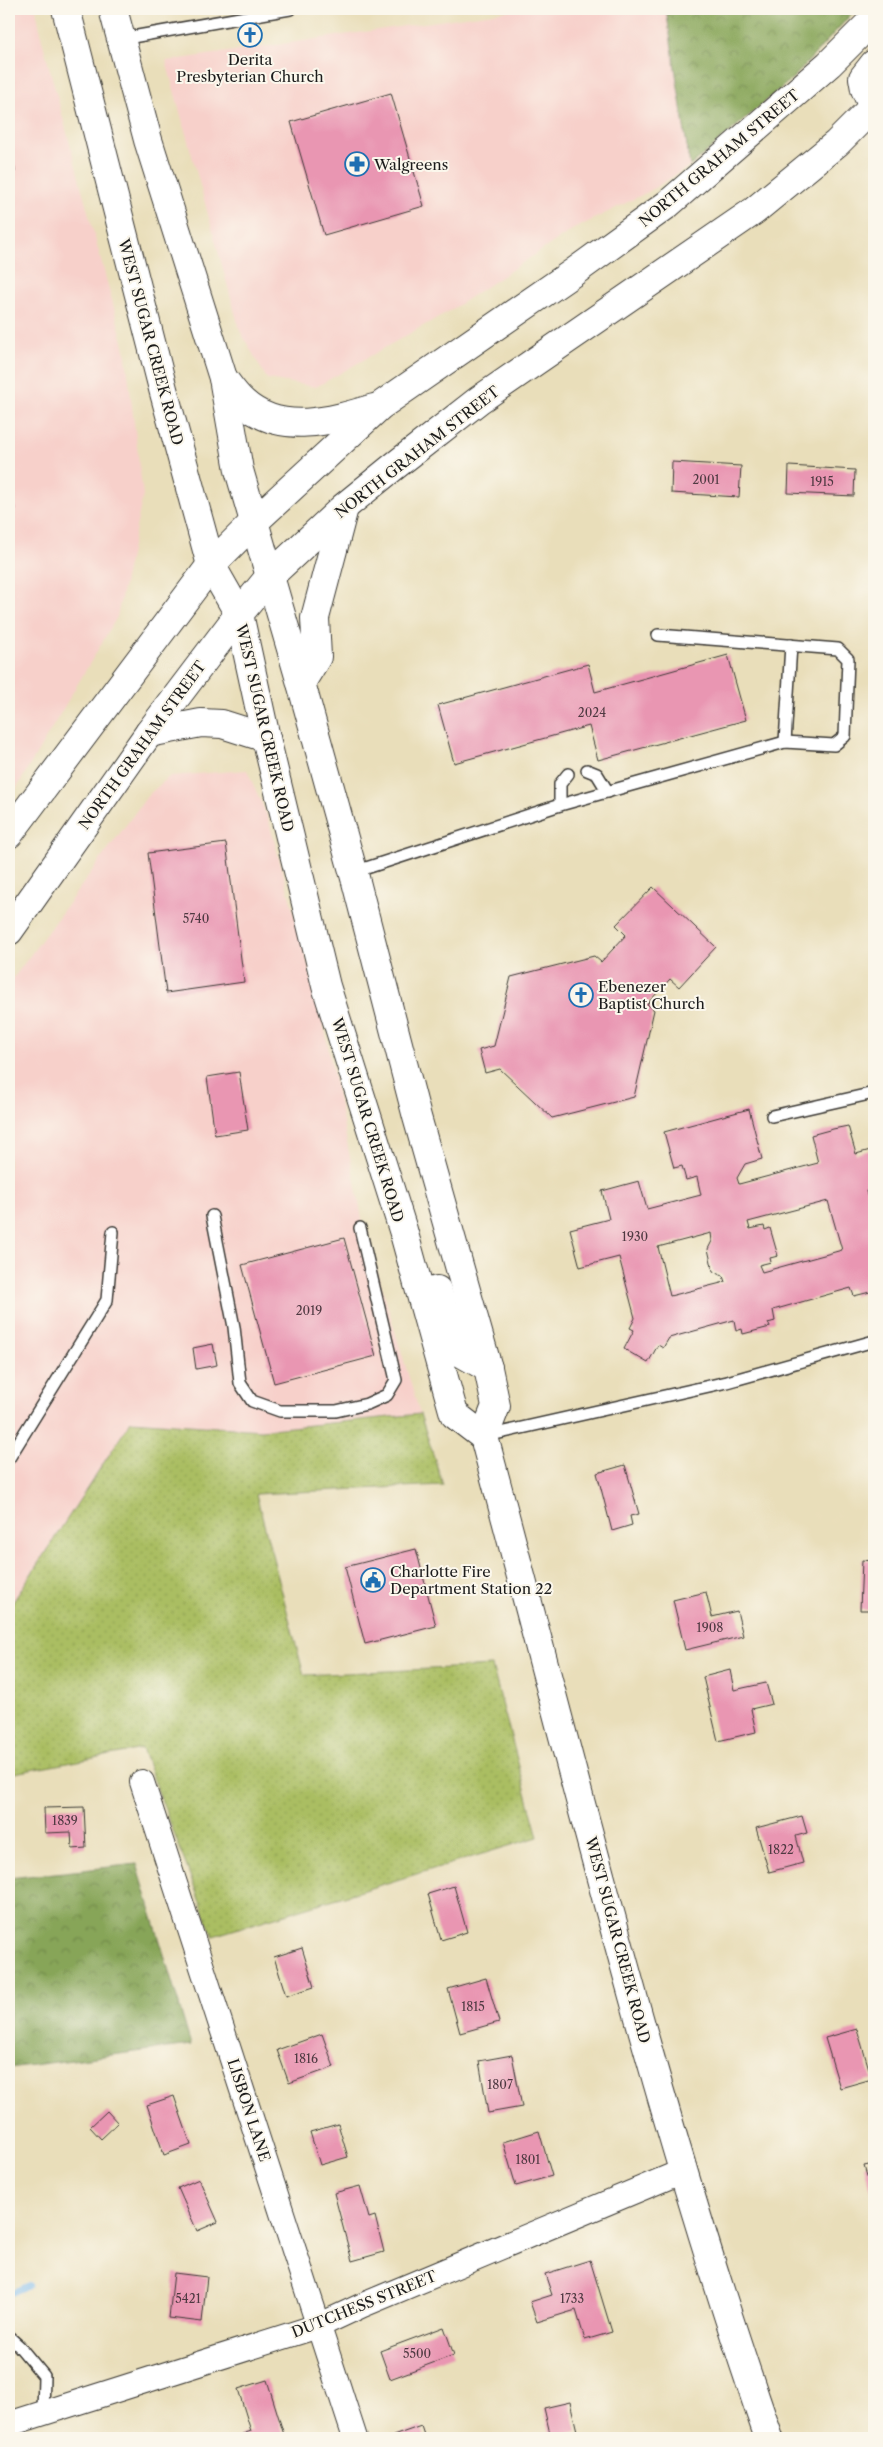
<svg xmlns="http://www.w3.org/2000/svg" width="883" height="2447" font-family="'Libre Caslon Text',serif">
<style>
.built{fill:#f7d0ca}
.grass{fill:url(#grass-dots);stroke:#636d3f}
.forest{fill:url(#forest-crowns);stroke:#52603a}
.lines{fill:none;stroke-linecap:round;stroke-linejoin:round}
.stream{stroke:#7ab9ee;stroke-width:6}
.building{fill:#e996b2;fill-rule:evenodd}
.service-casing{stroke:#3b3934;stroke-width:14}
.minor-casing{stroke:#3b3934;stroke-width:26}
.secondary-casing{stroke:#3b3934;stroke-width:30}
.service{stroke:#fff;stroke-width:11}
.minor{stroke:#fff;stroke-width:24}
.secondary{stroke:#fff;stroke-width:28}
.labels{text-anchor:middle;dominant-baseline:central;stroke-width:4;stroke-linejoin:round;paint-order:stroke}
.number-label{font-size:12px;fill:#4f3a42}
.poi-label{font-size:15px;fill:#1c1c1c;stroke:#fbf7ec;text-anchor:start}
.street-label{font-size:15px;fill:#1c1c1c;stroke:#fbf7ec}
</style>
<defs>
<pattern id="grass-dots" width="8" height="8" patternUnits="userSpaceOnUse" patternTransform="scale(1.25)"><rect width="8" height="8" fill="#aabe62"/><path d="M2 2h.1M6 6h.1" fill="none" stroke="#92a354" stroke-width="1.8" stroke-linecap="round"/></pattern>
<pattern id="forest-crowns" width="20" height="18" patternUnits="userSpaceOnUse" patternTransform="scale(1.25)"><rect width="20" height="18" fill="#87a558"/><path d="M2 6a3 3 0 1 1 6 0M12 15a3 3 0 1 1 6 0" fill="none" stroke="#6e8648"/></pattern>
</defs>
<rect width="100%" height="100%" fill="#fbf7ec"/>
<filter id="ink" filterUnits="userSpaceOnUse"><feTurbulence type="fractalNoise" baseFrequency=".02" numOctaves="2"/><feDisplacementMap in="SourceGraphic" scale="10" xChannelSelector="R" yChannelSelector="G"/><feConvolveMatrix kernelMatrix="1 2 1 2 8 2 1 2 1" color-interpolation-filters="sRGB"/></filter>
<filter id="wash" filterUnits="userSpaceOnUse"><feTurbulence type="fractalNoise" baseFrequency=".0096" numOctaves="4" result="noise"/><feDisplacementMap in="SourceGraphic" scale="20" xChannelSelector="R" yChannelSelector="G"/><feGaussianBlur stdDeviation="1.12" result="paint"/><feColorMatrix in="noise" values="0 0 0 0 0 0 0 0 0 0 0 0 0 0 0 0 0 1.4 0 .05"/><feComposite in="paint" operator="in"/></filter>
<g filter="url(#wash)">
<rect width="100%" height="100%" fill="#e9deba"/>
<!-- built -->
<g class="built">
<path d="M9,9H36L42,40L125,349L143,495L117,617L9,801Z"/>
<path d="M520,9H666L690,166L648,192L572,230L451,310L316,387L267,379L240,331L166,61Z"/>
<path d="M247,770L268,818L308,964L323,1021L364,1228L420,1414L261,1430L131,1421L9,1608V984L148,795L170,776Z"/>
</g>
<!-- grass -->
<path class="grass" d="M420,1414L443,1485L256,1494L304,1675L492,1666L538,1837L213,1936L142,1749L9,1774V1608L131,1421L261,1430Z"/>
<!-- forest -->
<g class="forest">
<path d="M666,9H856L795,76L690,166Z"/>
<path d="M137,1864L191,2045L9,2068V1878Z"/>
</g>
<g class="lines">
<!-- stream -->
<path class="stream" d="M9,2294L29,2285"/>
</g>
<g id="blocks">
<!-- building -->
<g class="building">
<path d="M391,93L424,206L324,235L291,122Z"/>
<path d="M12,133L15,172L9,173V134Z"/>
<path d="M672,462L741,466L739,497L671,493Z"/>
<path d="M789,466L855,470L854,496L788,493Z"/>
<path d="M9,502L16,508L9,518Z"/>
<path d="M728,655L746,720L598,760L589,726L454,763L438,705L588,664L595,692Z"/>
<path d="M226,843L244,982L166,993L148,853Z"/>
<path d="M653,887L716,947L679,987L670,979L647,1004L654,1010L634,1097L552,1118L500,1069L485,1073L479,1050L494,1046L511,977L594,956L601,962L626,935L616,925Z"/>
<path d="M239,1072L248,1130L215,1135L207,1077Z"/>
<path d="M749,1109L762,1159L745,1164L737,1178L739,1184L818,1163L811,1135L833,1129L848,1126L856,1154L874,1149V1189L866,1191L874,1221V1291L854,1296L851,1288L773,1310L775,1321L768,1323L770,1327L743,1334L742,1329L736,1331L734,1320L669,1338L663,1348L658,1345L648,1363L624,1349L634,1330L630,1328L635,1318L619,1257L580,1267L570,1229L609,1219L602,1191L624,1185L639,1181L647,1209L701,1195L697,1177L686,1180L682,1166L674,1168L664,1132ZM828,1201L842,1250L762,1272L759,1265L771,1262L770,1258L778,1256L770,1228L765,1230L764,1226L750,1229L748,1222ZM711,1233L712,1241L708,1249L713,1271L723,1276L725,1282L670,1296L658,1247Z"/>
<path d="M344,1238L376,1356L274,1383L242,1265Z"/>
<path d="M213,1344L217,1365L196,1369L193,1348Z"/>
<path d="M625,1465L639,1514L630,1516L632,1525L612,1531L597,1473Z"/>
<path d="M416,1549L436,1626L365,1644L345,1567Z"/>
<path d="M862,1560L874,1561V1610H860Z"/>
<path d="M706,1592L712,1617L737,1611L743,1636L685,1650L673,1600Z"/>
<path d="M730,1670L734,1690L766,1683L772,1704L751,1709L756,1732L718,1741L703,1677Z"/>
<path d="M84,1807L86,1848L72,1849L71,1832L45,1833L44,1808Z"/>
<path d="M802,1816L807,1833L796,1836L803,1863L769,1872L756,1828Z"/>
<path d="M454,1886L467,1932L441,1940L428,1894Z"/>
<path d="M302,1948L314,1987L286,1996L274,1957Z"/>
<path d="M486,1978L499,2022L460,2033L448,1989Z"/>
<path d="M857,2029L872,2079L840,2088L825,2038Z"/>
<path d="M322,2034L334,2067L289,2083L277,2050Z"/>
<path d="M512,2055L522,2107L488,2113L479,2061Z"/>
<path d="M174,2096L191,2145L164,2155L147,2105Z"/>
<path d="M107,2111L118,2123L101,2139L90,2127Z"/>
<path d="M338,2124L348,2157L320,2165L310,2132Z"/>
<path d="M539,2131L552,2176L516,2186L503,2142Z"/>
<path d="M874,2164V2200L864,2166Z"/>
<path d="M199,2179L218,2222L197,2231L178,2188Z"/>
<path d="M360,2186L369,2218L375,2216L384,2252L352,2261L334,2193Z"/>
<path d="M590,2260L612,2332L585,2340L576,2310L537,2322L530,2302L552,2295L545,2274Z"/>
<path d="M174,2273L207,2277L202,2322L169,2318Z"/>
<path d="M444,2327L454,2355L390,2379L380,2351Z"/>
<path d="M267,2380L285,2438H241L240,2435L251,2431L238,2389Z"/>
<path d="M570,2402L577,2431L551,2438L544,2408Z"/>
<path d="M421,2426L425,2438H393V2436Z"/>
</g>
</g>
</g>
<g filter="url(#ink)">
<use href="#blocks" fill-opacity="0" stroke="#3b3934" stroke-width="1"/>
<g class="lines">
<!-- service casing -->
<g class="service-casing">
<g id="service">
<path d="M121,39L290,9"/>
<path d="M785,742L791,645"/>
<path d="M587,770L597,774L608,792"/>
<path d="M560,805V784L568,774"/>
<path d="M354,872L560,805L785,742L834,745L845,736L848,659L838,649L658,635"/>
<path d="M772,1116L874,1093"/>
<path d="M212,1216L234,1327L240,1383L252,1401L280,1411H336L367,1404L387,1395L396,1380L360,1228"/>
<path d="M486,1436L727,1382L874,1341"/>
<path d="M9,1458L107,1300L113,1232"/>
<path d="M9,2337L19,2346L44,2376L43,2413"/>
</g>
</g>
<!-- minor casing -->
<g class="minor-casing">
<g id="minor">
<path d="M142,1782L355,2438"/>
<path d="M9,2424L318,2326L363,2305L683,2171"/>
</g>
</g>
<!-- secondary casing -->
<g class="secondary-casing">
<g id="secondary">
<path d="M66,9L163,389L211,565L239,614L266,738L326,986L403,1230L454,1414L484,1437"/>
<path d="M113,9L148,140L223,378L239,470L301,683L355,878L417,1117L488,1368L496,1406L484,1437C574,1772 655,2110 769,2438"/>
<path d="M873,107L865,89L863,78L874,64"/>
<path d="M223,378C229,386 235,395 243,402C280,436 331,421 374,408"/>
<path d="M301,683L317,657L315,618L344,508"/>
<path d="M149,733L201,723L222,724L266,738"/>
<path d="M9,834L211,565L253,523L380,406L574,272L668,204L829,64L874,19"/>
<path d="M9,931L149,733L239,614L271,575L344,507L392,468L479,400L754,211L837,143L874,106"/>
<path d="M437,1290L458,1351L488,1368"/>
</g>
</g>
<!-- service -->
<use href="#service" class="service"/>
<!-- minor -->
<use href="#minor" class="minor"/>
<!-- secondary -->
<use href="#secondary" class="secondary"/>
</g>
</g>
<!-- icons -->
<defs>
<g id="church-ring" transform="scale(1.25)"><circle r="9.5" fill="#fbf7ec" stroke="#1f6fb2" stroke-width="1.5"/><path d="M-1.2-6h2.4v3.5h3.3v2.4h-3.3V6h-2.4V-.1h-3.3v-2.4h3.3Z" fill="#1f6fb2"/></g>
<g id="pharmacy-ring" transform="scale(1.25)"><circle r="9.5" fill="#fbf7ec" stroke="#1f6fb2" stroke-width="1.5"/><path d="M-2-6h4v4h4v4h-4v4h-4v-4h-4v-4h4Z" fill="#1f6fb2"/></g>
<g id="civic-ring" transform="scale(1.25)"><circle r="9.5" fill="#fbf7ec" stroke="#1f6fb2" stroke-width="1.5"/><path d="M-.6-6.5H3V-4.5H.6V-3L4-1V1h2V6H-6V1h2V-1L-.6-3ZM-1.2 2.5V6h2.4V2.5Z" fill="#1f6fb2"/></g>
</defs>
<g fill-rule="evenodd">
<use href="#church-ring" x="250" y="35"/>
<use href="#pharmacy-ring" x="357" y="164"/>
<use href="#church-ring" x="581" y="995"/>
<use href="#civic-ring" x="373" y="1580"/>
</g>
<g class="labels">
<!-- number labels -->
<g class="number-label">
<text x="706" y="479">2001</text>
<text x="822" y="481">1915</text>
<text x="592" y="712">2024</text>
<text x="196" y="918">5740</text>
<text x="635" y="1236">1930</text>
<text x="309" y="1310">2019</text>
<text x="710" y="1627">1908</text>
<text x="65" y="1820">1839</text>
<text x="781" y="1849">1822</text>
<text x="473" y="2006">1815</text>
<text x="306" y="2058">1816</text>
<text x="500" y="2084">1807</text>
<text x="528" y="2159">1801</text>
<text x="188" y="2298">5421</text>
<text x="572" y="2298">1733</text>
<text x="417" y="2353">5500</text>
</g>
<!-- poi labels -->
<g class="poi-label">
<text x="250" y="59" text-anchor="middle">Derita<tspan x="250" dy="17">Presbyterian Church</tspan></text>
<text x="374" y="164">Walgreens</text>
<text x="598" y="986">Ebenezer<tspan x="598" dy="17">Baptist Church</tspan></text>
<text x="390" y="1571">Charlotte Fire<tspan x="390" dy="17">Department Station 22</tspan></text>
</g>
<!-- street labels -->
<g class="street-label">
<text transform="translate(719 158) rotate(-40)">NORTH GRAHAM STREET</text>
<text transform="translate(151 342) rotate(75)">WEST SUGAR CREEK ROAD</text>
<text transform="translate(417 452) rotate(-38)">NORTH GRAHAM STREET</text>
<text transform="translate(265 728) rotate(77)">WEST SUGAR CREEK ROAD</text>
<text transform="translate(142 745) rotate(-54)">NORTH GRAHAM STREET</text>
<text transform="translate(368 1120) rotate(73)">WEST SUGAR CREEK ROAD</text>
<text transform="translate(618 1940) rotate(75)">WEST SUGAR CREEK ROAD</text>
<text transform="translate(249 2110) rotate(72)">LISBON LANE</text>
<text transform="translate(364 2304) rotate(-22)">DUTCHESS STREET</text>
</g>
</g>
<!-- margin -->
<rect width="883" height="2447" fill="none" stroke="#fbf7ec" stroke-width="30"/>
</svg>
